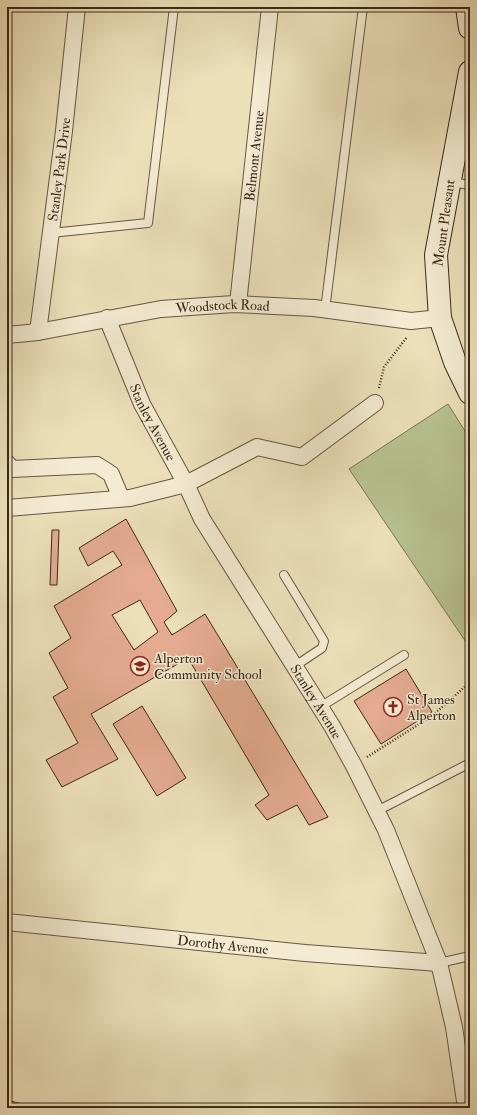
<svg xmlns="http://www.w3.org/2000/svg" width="477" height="1115" font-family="'IM FELL Double Pica',serif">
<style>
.green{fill:#b7c290;stroke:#7a7554}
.building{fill:#e4ab91;stroke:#3c2817;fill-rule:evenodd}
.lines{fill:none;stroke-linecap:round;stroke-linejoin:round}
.lane-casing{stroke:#685640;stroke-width:10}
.street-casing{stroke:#685640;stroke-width:18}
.secondary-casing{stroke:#3c2817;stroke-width:24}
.path{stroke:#3c2817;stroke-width:2.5;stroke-dasharray:1 2;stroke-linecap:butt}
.lane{stroke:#f3ebd2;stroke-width:8}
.street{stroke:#f3ebd2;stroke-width:16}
.secondary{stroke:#f3ebd2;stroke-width:22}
.labels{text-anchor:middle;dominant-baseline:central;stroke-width:3;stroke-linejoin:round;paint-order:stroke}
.street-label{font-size:14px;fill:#3c2817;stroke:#f3ebd2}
.poi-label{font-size:14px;fill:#3c2817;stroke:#f3ebd2;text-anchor:start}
</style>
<rect width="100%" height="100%" fill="#ece0b9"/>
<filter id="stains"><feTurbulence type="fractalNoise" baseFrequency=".005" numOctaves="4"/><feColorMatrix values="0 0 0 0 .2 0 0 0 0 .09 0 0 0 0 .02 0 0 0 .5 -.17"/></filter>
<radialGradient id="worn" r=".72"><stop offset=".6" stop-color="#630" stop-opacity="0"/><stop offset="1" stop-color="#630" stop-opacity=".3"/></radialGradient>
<!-- green -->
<path class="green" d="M448,404L470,439V648L349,469Z"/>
<!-- building -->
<g class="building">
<path d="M126,519L177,611L164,622L172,635L205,614L328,817L309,825L297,805L267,820L255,805L269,795L188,658L91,714L118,759L62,787L46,760L78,743L53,697L68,688L49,653L71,638L54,606L122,565L113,551L88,566L79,548ZM140,600L158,632L134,650L112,615Z"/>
<path d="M52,530H59L57,585H50Z"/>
<path d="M406,669L432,712L381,744L354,701Z"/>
<path d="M142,706L186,778L157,796L113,724Z"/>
<path d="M7,1100L18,1103L17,1108H7Z"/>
<path d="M18,1103L36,1106L35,1108H17Z"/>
</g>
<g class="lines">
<!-- lane casing -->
<g class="lane-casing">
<g id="lane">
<path d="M451,182L470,185"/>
<path d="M51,233L148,223L174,7"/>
<path d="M325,310L363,7"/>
<path d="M284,575L324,641L322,648L295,666"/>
<path d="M320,707L404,655"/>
<path d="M377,811L470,763"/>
<path d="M439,963L470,956"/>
</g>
</g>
<!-- street casing -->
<g class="street-casing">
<g id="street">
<path id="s1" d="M238,304L270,7"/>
<path id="s2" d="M107,318L142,404L186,484L202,519L332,726L354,766L386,830L439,963L454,1027L466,1108"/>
<path id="s3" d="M38,332L64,131L77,7"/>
<path id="s4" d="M7,335L38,332L161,309L234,304L314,308L411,321L440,318"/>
<path d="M7,463L12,469L97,465L111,474L121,498"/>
<path d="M7,508L130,498L186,484L257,447L302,457L375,403"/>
<path id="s5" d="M7,922L305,953L439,963"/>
</g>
</g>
<!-- secondary casing -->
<g class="secondary-casing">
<g id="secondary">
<path d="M467,7L470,28"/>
<path d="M470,72L436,255L440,318L455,362L470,393"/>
</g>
</g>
<!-- path -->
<g class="path">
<path d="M379,388L384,367L407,337"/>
<path d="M367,757L432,716L470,682"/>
</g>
<!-- lane -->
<use href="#lane" class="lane"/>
<!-- street -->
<use href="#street" class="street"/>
<!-- secondary -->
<use href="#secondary" class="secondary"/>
</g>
<!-- icons -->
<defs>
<g id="school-ring" transform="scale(1)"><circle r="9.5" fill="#f3ebd2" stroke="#8f2418" stroke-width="1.5"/><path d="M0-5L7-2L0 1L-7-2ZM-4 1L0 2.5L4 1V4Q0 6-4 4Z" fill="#8f2418"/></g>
<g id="church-ring" transform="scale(1)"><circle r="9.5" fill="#f3ebd2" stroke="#8f2418" stroke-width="1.5"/><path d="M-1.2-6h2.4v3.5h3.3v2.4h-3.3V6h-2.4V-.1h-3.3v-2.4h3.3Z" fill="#8f2418"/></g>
</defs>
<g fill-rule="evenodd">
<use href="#school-ring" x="140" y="666"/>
<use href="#church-ring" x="393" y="707"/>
</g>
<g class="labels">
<!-- street labels -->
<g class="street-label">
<text stroke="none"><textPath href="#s1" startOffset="149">Belmont Avenue</textPath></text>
<text stroke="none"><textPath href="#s3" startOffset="164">Stanley Park Drive</textPath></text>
<text transform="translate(444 223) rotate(-82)">Mount Pleasant</text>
<text stroke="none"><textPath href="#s4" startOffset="218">Woodstock Road</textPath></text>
<text stroke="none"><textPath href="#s2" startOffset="114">Stanley Avenue</textPath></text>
<text stroke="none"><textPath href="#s2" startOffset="438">Stanley Avenue</textPath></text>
<text stroke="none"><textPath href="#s5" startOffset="217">Dorothy Avenue</textPath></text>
</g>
<!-- poi labels -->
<g class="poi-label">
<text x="154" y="658">Alperton<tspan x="154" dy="16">Community School</tspan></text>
<text x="407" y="699">St James<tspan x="407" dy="16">Alperton</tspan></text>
</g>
</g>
<!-- margin -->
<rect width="477" height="1115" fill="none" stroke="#ece0b9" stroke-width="24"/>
<rect x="8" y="8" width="461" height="1099" fill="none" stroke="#3c2817" stroke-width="2"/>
<rect x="12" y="12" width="453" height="1091" fill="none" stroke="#3c2817"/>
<rect width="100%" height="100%" filter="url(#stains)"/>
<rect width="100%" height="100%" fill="url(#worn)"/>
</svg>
